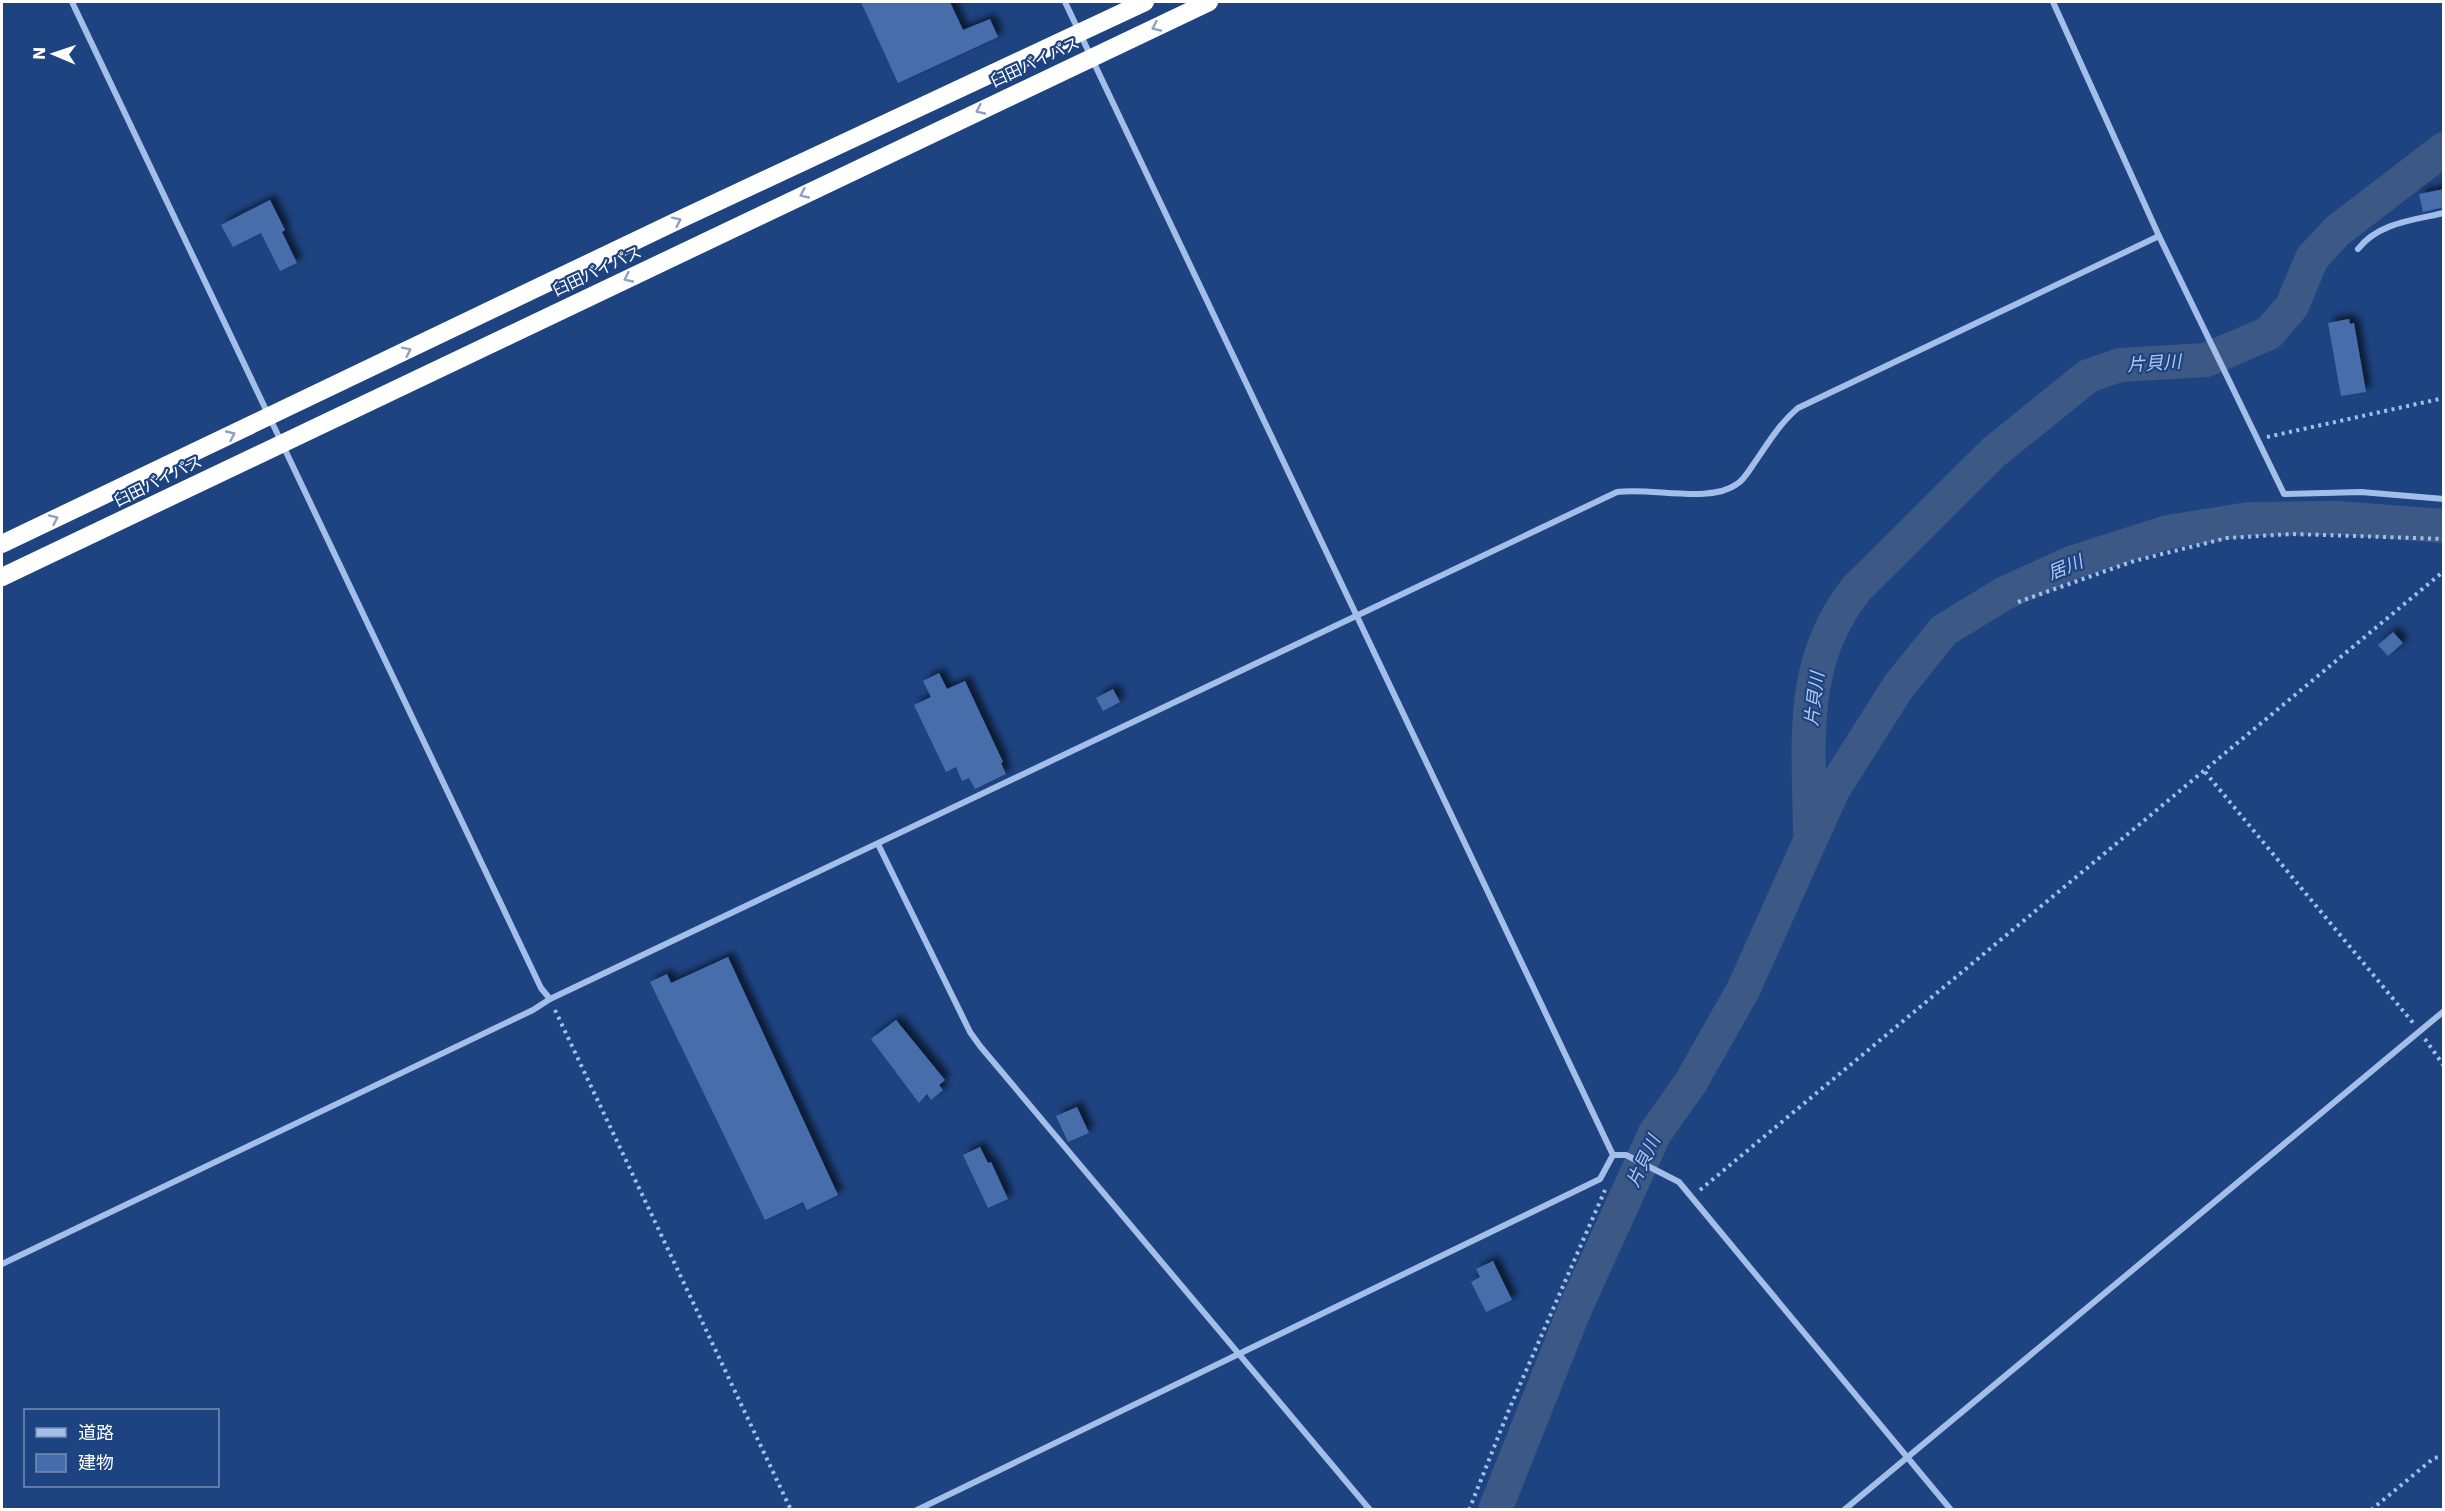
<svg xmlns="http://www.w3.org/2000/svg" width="2445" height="1511" font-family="'DejaVu Sans','Noto Sans JP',sans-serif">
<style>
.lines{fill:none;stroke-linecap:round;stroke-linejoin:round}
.river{stroke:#3c5885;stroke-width:34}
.building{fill:#466dab;filter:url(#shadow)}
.path{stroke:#a3bfe9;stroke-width:4;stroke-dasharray:3 4.5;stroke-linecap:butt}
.street{stroke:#a3bfe9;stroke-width:6}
.highway{stroke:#fff;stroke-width:18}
.oneway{stroke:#8ea1c0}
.labels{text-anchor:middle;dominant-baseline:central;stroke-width:4.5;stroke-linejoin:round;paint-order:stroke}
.street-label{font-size:16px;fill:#fff;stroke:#1e4381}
.water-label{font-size:18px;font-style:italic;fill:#afc9f0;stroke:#1e4381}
</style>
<defs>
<filter id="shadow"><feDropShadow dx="5.5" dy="-5.5" stdDeviation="3" flood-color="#0009"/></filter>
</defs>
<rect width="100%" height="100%" fill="#1e4381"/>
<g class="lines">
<!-- river -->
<g class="river">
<path d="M1810,831C1809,743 1798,661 1857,588L1994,452L2088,376L2120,365L2206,360L2269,333L2292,306L2312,258L2337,231L2444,149"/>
<path d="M1495,1510L1574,1311L1655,1133L1691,1082L1743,990L1833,790L1898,687L1944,630L2005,593L2071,563L2168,532L2249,519L2338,518L2444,526"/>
</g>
</g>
<!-- building -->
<g class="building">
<path d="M861,2H950L963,30L990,19L998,37L898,83Z"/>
<path d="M2444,189V207L2423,212L2419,194Z"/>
<path d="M270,200L285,230L282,232L297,263L280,271L261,233L233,247L221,225Z"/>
<path d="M2349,319L2350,324L2354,323L2366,392L2341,396L2328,323Z"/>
<path d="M2393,632L2403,643L2388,656L2378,645Z"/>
<path d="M939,673L947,689L965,681L1003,762L1001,763L1006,774L975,789L969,778L962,781L956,767L946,772L914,705L931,697L923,681Z"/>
<path d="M1113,689L1120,702L1103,711L1096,698Z"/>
<path d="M728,957L838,1195L807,1210L803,1202L765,1220L650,982L667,974L671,983Z"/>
<path d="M896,1020L945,1080L939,1085L943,1090L931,1100L927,1094L919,1103L871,1039Z"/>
<path d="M1077,1107L1089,1133L1068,1142L1056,1116Z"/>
<path d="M980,1147L988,1163L991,1162L1008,1199L988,1208L963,1155Z"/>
<path d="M1493,1261L1512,1300L1486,1312L1471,1282L1480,1277L1476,1269Z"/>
</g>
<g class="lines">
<!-- path -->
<g class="path">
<path d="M2267,437L2444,398"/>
<path d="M2018,602L2134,561L2227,538L2292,534L2444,539"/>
<path d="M2205,772L2414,1024"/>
<path d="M555,1010L791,1510"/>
<path d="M2425,1039L2444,1066"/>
<path d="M1700,1190L2444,571"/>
<path d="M1469,1510L1508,1412L1605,1190"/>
<path d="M2371,1510L2434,1458L2444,1456"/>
</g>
<!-- street -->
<g class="street">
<path d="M72,2L541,988L550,999"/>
<path d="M2053,2L2159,236L2284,494L2361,492L2444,499"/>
<path d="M2358,249C2378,223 2413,220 2444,213"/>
<path d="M878,844L970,1032L980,1046L1370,1510"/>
<path d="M1613,1155H1626L1679,1182L1951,1510"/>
<path d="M2,1264L533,1010L550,999L1617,492C1651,487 1710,504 1737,484C1744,480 1750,469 1755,462C1768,443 1780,423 1798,408L2159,236"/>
<path d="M917,1510L1600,1179L1613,1155L1065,2"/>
<path d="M1844,1510L2444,1011"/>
</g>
<!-- highway -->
<g class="highway">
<path d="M2,544L681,219L1145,2"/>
<path d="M2,577L1209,2"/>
</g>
</g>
<!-- one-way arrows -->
<defs><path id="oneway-chevron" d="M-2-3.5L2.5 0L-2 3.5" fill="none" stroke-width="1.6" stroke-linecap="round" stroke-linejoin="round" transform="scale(1.5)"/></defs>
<g class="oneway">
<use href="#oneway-chevron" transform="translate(1156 27) rotate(155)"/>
<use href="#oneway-chevron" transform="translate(980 110) rotate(155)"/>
<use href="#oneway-chevron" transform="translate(804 194) rotate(155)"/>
<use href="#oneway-chevron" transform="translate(677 221) rotate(-26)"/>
<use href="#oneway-chevron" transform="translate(628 278) rotate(155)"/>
<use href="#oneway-chevron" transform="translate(407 351) rotate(-26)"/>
<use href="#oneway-chevron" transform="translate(231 435) rotate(-25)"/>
<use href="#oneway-chevron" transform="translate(54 519) rotate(-25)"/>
</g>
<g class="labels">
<!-- street labels -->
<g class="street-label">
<text transform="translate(1035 62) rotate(-25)">臼田バイパス</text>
<text transform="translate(597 271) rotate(-25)">臼田バイパス</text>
<text transform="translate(158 481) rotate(-26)">臼田バイパス</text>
</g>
<!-- water labels -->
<g class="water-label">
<text transform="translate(2154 363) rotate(-4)">片貝川</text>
<text transform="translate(2065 567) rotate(-22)">居川</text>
<text transform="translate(1814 699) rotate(-83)">片貝川</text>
<text transform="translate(1643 1161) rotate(-65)">片貝川</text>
</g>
</g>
<!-- border -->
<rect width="2445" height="1511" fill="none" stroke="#ffffff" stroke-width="6"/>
<!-- legend -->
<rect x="24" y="1409" width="195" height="78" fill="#1e4381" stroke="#788eb3" stroke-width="1.5"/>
<rect x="36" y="1428" width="30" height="9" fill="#a3bfe9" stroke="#788eb3" stroke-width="1.5"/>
<text x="78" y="1439" font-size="18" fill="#ffffff">道路</text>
<rect x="36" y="1454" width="30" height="18" fill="#466dab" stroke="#788eb3" stroke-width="1.5"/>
<text x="78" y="1469" font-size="18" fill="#ffffff">建物</text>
<!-- north arrow -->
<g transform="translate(54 54) rotate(272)" stroke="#1e4381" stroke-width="4.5" paint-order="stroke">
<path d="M0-4.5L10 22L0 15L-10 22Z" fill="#ffffff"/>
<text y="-9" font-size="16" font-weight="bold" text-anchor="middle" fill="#ffffff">N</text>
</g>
</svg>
